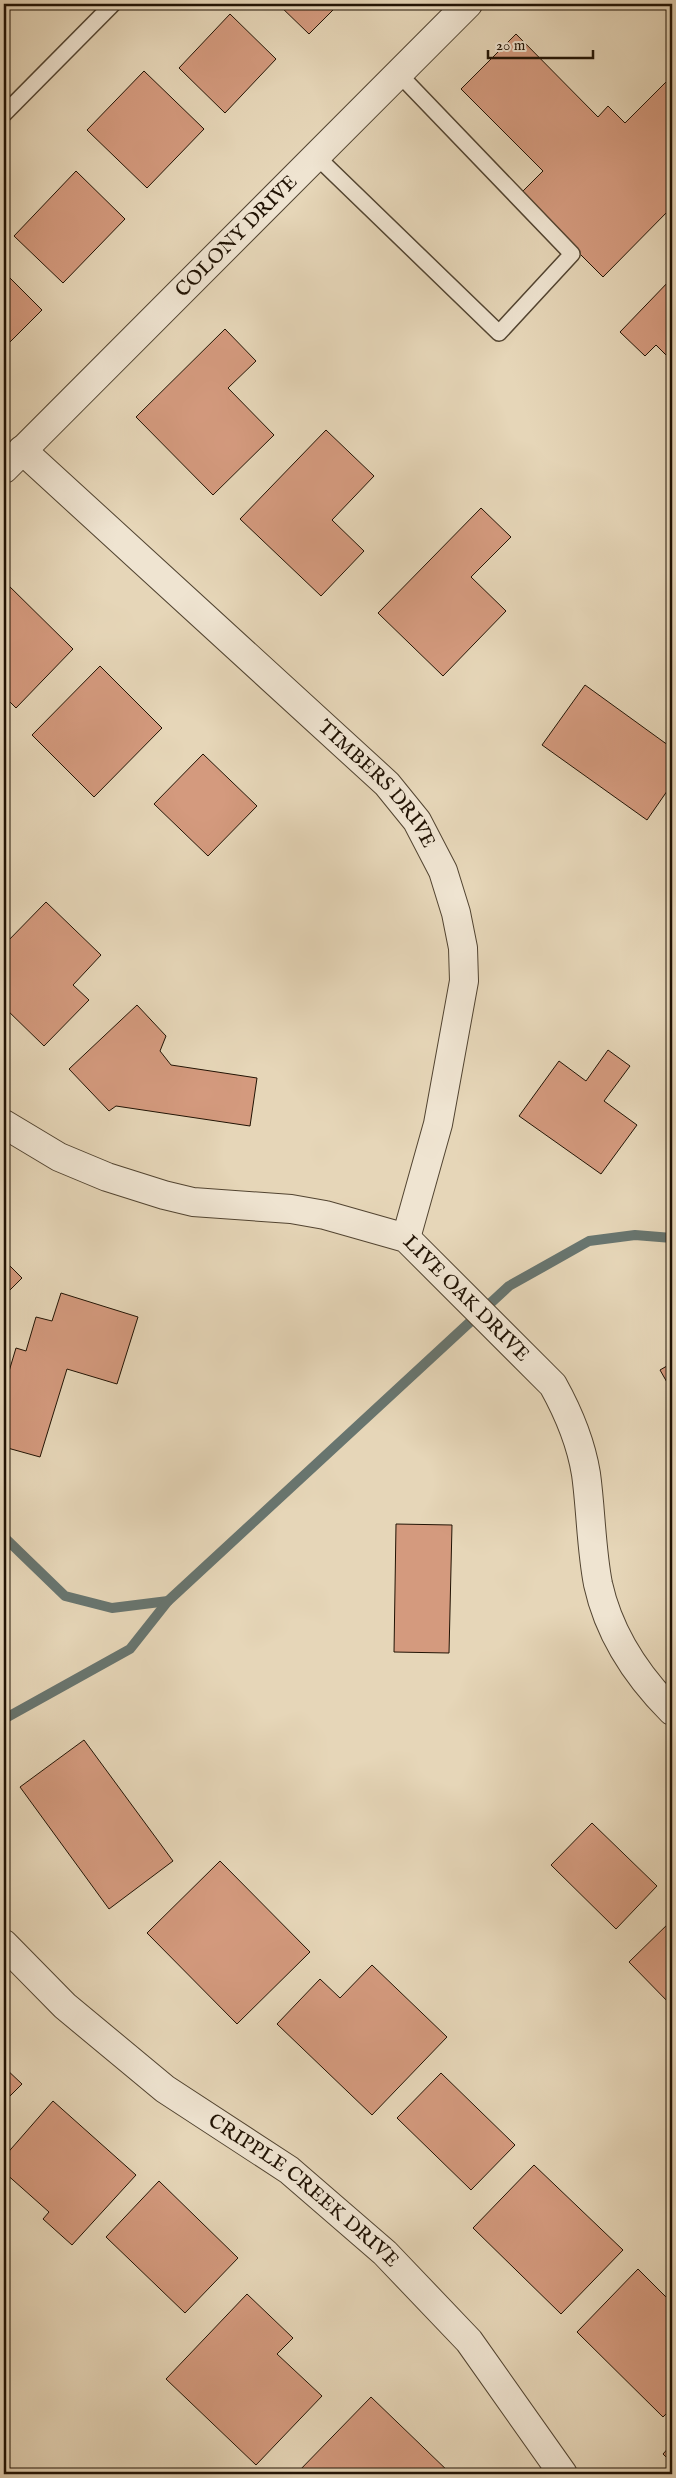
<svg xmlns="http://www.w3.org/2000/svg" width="676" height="2478" font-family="'IM FELL English',serif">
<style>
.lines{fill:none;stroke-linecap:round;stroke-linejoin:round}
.stream{stroke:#68756f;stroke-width:10}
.building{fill:#d49a7e;stroke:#211304}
.service-casing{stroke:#524431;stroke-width:18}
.minor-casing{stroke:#524431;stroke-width:30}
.service{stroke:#efe4d1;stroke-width:15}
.minor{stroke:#efe4d1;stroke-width:28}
.labels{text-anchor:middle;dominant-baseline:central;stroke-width:4;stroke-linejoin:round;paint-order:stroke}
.street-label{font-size:20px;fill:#211304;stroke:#efe4d1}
</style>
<rect width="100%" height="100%" fill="#e6d6b8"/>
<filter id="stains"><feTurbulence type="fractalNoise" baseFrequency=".004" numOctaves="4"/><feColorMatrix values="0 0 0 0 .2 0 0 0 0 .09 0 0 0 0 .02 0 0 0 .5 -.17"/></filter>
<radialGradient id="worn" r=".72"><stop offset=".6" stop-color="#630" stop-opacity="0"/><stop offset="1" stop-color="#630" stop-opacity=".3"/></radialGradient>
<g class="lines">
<!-- stream -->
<g class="stream">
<path d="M4,1537L65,1596L112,1608L168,1601L509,1286L589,1241L635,1235L672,1238"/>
<path d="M4,1719L130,1649L168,1601"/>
</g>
</g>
<!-- building -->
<g class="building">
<path d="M278,4H339L309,34Z"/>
<path d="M230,14L276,59L225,113L179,68Z"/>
<path d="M516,34L598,117L608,106L625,123L672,76V207L603,277L520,194L543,171L461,89Z"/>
<path d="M144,71L204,129L147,188L87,130Z"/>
<path d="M76,171L125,219L63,283L14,236Z"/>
<path d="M4,272L42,310L4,348Z"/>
<path d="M672,278V361L656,345L645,356L620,332Z"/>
<path d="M225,329L256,361L228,388L274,435L213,495L136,417Z"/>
<path d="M326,430L374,476L332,520L364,551L321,596L240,519Z"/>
<path d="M481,508L511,537L471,577L506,611L443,676L378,613Z"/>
<path d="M4,581L73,649L16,708L4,696Z"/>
<path d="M100,666L162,728L94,797L32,735Z"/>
<path d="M585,685L672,748V784L647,820L542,745Z"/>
<path d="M203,754L257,806L208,856L154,804Z"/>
<path d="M46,902L101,955L73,985L89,1000L44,1046L4,1007V945Z"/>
<path d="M137,1005L166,1036L160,1051L171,1065L257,1078L250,1126L116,1106L109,1111L69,1069Z"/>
<path d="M608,1050L630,1066L604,1101L637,1125L601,1174L519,1116L559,1061L586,1081Z"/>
<path d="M4,1260L22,1278L4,1296Z"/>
<path d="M61,1293L138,1317L117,1384L67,1369L40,1457L4,1447V1388L16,1348L26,1351L36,1317L52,1321Z"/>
<path d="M672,1363V1391L660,1370Z"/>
<path d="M396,1524L452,1525L449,1653L394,1652Z"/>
<path d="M84,1740L173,1861L109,1909L20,1787Z"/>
<path d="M592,1823L657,1886L616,1929L551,1865Z"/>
<path d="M220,1861L310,1952L237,2024L147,1933Z"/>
<path d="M672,1920V2006L629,1962Z"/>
<path d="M372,1965L447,2037L372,2115L277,2024L320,1979L340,1998Z"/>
<path d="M4,2067L22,2084L4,2102Z"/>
<path d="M441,2073L515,2145L471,2190L397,2118Z"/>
<path d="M53,2101L136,2175L72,2245L43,2219L49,2212L4,2172V2157Z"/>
<path d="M534,2165L623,2250L561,2314L473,2228Z"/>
<path d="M159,2181L238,2258L185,2313L106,2237Z"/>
<path d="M638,2269L672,2303V2408L663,2417L577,2332Z"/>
<path d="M247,2294L293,2338L277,2354L322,2396L256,2465L166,2379Z"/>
<path d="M371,2397L451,2474H296Z"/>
<path d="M672,2444V2463L663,2454Z"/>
</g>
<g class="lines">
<!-- service casing -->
<g class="service-casing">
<g id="service">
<path d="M4,114L113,4"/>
<path d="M316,156L499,333L572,254L398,73"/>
</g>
</g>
<!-- minor casing -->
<g class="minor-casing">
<g id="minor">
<path id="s1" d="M22,450L387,784L417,821L443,871L456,913L463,948L464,981L438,1124L406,1238"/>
<path id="s2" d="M4,469L468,4"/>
<path id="s3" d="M4,1124L59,1157L107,1177L164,1195L193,1202L291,1209L325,1215L406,1238L553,1385C568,1412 581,1443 586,1474C591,1510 591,1548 598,1584C609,1634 636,1675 672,1711"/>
<path id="s4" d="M4,1944L65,2006L165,2089L289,2170L385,2253L469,2341L563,2474"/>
</g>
</g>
<!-- service -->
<use href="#service" class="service"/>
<!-- minor -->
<use href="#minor" class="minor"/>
</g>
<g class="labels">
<!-- street labels -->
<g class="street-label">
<text stroke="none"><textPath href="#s2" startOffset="329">COLONY DRIVE</textPath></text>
<text stroke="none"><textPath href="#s1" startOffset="488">TIMBERS DRIVE</textPath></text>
<text stroke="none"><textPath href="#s3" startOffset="508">LIVE OAK DRIVE</textPath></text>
<text stroke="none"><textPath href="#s4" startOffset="389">CRIPPLE CREEK DRIVE</textPath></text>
</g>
</g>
<!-- margin -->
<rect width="676" height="2478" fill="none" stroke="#e6d6b8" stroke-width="20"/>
<rect x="5" y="5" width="666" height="2468" fill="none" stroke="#211304" stroke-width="2.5"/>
<rect x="10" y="10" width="656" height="2458" fill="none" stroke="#211304"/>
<!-- scale -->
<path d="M488 50v8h105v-8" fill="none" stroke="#211304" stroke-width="2.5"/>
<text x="496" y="50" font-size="15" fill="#211304" stroke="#efe4d1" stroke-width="4" paint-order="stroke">20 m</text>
<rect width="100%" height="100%" filter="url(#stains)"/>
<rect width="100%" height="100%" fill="url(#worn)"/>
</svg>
